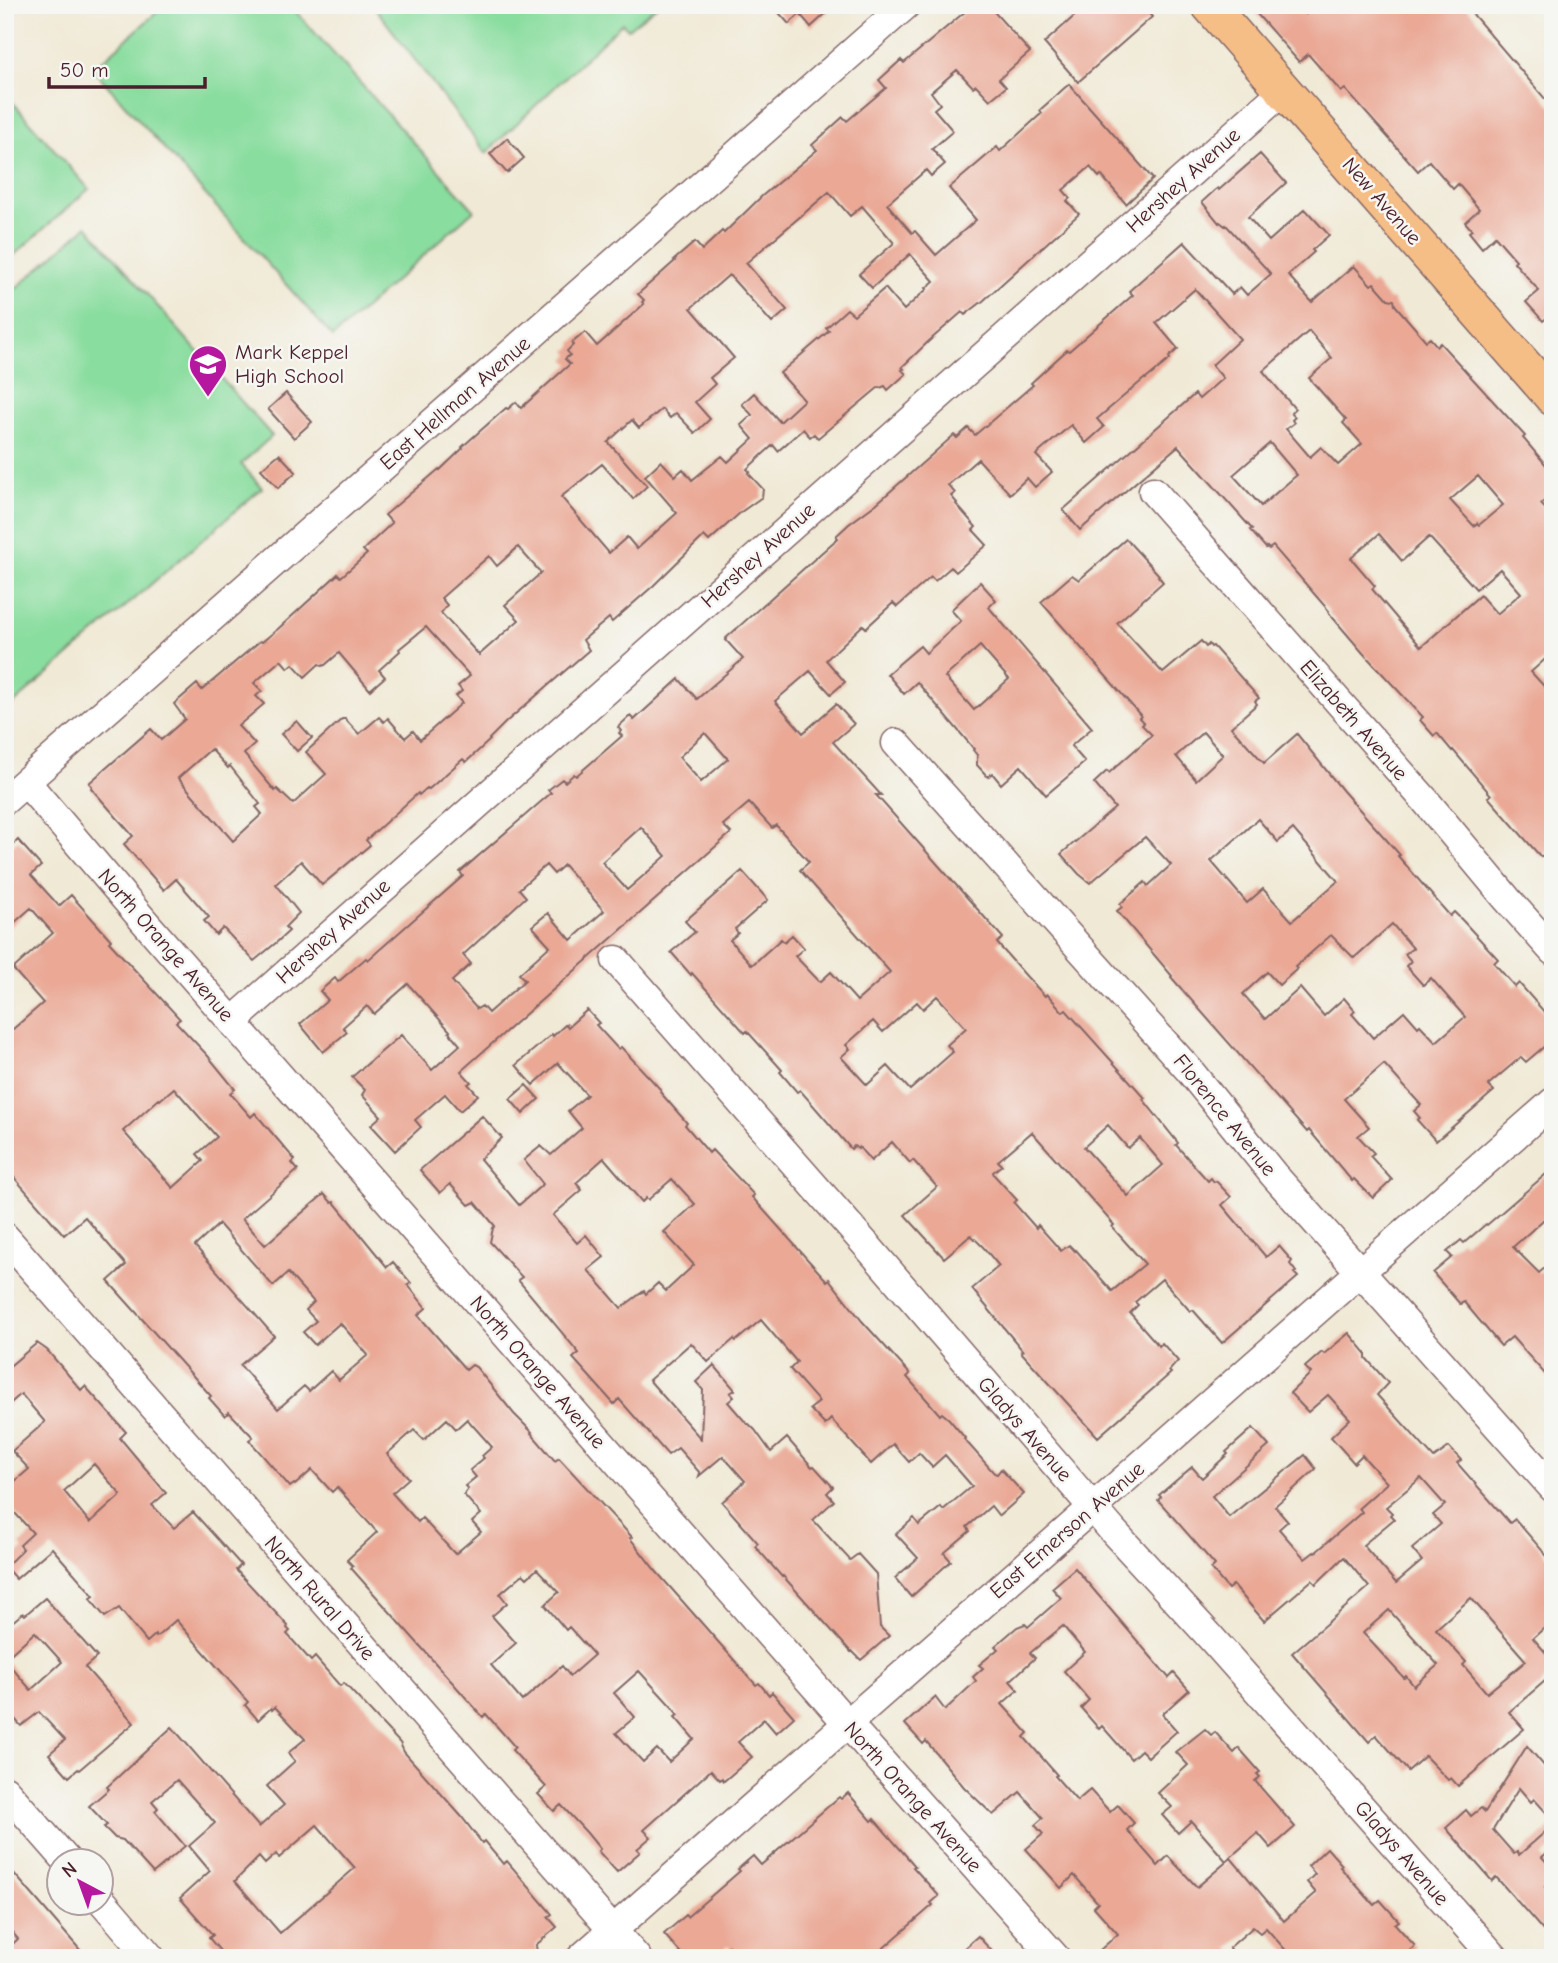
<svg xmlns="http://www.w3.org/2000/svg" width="1558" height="1963" font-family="'Comic Neue',sans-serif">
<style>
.green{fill:#89dd9f;stroke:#6a7e65;stroke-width:2}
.building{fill:#eaa895;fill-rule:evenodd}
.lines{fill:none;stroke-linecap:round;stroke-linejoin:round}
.minor-casing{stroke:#846666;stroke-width:31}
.major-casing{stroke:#846666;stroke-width:38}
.minor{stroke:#fff;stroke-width:28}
.major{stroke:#f6be87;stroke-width:35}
.labels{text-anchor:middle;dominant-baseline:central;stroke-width:5;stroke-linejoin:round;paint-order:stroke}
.street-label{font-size:21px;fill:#4a1f2b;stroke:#f6f6f2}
.poi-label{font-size:21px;fill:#4a1f2b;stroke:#f6f6f2;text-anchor:start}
</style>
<rect width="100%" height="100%" fill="#f6f6f2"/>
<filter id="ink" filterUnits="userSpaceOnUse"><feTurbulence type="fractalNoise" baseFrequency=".0143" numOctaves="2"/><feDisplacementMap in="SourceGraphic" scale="14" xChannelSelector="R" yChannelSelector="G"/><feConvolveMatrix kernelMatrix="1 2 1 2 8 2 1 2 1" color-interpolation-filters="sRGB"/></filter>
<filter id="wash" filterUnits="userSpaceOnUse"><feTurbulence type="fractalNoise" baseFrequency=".00686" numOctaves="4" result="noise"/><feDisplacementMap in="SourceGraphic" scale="28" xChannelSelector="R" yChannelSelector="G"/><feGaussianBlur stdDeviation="1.57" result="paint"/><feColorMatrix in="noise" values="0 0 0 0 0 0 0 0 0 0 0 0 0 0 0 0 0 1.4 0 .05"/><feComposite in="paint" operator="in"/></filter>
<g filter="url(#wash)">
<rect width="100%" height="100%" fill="#f0e9d5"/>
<!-- green -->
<g class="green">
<path d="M165,5H290L474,210L333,337L93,69Z"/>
<path d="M373,5H658L628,29L622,23L486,153Z"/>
<path d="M13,103L89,189L5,263V110Z"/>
<path d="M87,226L272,436L241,464L262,488L5,711V298Z"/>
</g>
<g id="blocks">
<!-- building -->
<g class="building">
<path d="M772,5H835L811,27L800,14L789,24Z"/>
<path d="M973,5H988L1030,52L999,79L1006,87L990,100L976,85L973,87L957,70L931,92L940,104L934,109L953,131L932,149L945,164L931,176L926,170L887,204L912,233L915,231L936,255L976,220L949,188L997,147L1000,151L1042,113L1040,110L1069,84L1153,179L1126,204L1101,175L1099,177L1090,167L1063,190L1070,198L1067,201L1079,214L983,301L965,315L962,312L929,341L902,367L904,369L902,370L906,374L888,390L885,386L880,388L879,387L818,438L814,434L810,437L803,429L778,451L773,445L747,469L750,472L748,473L763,489L762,497L741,512L709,541L704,536L653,586L612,622L609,618L583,640L589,650L506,722L489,739L490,740L466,762L463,759L429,789L427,788L419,795L418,793L366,840L370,845L322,885L301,861L276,884L299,913L285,927L289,931L277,942L254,961L223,928L216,935L204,921L209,917L176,879L164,890L124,844L133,836L91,788L92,786L89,783L151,729L161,740L185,719L174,704L197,684L202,690L260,641L262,642L279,628L338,574L341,577L367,554L363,550L392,523L385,515L439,469L440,470L463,448L462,447L506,408L508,409L516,402L521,408L570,364L565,359L570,355L567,351L573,345L572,343L585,332L597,346L644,304L642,302L644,300L638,294L675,261L674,260L695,242L702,250L722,231L724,233L762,196L817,150L812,145L843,117L847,121L886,88L879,80L901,60L904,63ZM829,192L850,216L862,206L894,243L859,274L872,288L910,254L934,281L926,288L927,289L904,310L885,288L854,315L847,309L826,328L829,331L780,373L804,400L780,422L754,393L742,404L752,415L741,425L753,439L728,462L722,456L692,480L683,469L675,476L661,461L645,476L677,513L637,549L627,537L609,553L561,497L602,464L633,499L647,486L608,442L632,420L639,428L662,409L670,418L676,413L695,433L710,419L695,402L715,384L710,378L734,358L691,308L729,275L772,323L787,310L746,263ZM518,547L541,573L505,605L519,620L479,655L441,613L447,605L441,598L489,556L497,566ZM426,627L470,676L458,686L462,691L456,696L462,703L420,740L413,731L405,738L388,718L384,722L379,717L359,734L345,719H342L306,752L326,774L293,804L277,789L275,791L244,754L255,744L238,726L264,704L256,696L262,691L254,683L281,660L288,668L293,664L305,677L319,664L322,666L325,665L339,653L370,690L385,677L379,670L400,651L399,649ZM211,749L228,768L230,766L260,804L256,807L262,814L233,841L178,778Z"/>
<path d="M1087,5H1142L1152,17L1078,82L1044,43Z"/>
<path d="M1249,5H1299L1306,14L1316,5H1465L1553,108V313L1543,321L1526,302L1539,291L1514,262L1516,260L1495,236L1482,248L1469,232L1472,230L1465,222L1479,209L1458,184L1453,189L1429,161L1418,171L1345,89L1341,92L1308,54L1299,62Z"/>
<path d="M507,138L524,158L507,173L490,154Z"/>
<path d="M1260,154L1286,183L1248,217L1269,241L1305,209L1329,235L1312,250L1314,252L1288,275L1312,302L1354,266L1371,285L1374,283L1388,299L1394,300L1395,305L1426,341L1430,338L1437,346L1440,343L1525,436L1523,438L1553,473V493L1541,504L1553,517V652L1531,672L1553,696V846L1541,857L1532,847L1488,797L1491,795L1453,750L1452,751L1437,733L1434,736L1420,720L1423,717L1363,653L1328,612L1329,611L1273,546L1269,549L1267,547L1266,548L1250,530L1252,529L1178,446L1080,530L1063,510L1195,394L1199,399L1223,378L1212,365L1240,339L1195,289L1156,323L1178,349L1169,357L1170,359L1146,379L1145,378L1097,419L1104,427L1086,443L1071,425L1036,455L1052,472L1035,487L1027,478L1010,494L978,459L948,485L955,493L951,496L957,503L956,504L976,527L973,530L987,545L956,572L951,567L935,581L931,577L897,607L893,603L866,628L863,625L826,660L845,682L831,694L810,671L775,701L803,733L836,704L854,724L833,742L881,795H876L1003,938L997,943L1027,977L1045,996L1047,994L1063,1012L1066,1010L1145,1098L1143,1099L1178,1143L1176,1145L1208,1181L1211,1178L1214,1182L1216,1181L1231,1197L1222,1205L1266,1257L1279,1246L1292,1261L1290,1264L1296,1272L1294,1273L1298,1277L1222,1343L1193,1310L1190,1311L1162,1279L1135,1302L1138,1305L1130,1313L1159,1346L1162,1343L1178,1361L1169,1371L1171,1373L1098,1437L1021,1352L1023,1351L972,1289L999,1266L984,1248L971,1235L944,1258L905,1215L937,1187L913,1160L910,1163L892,1142L871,1161L859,1147L858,1149L854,1146L851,1149L800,1090L797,1092L780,1072L782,1070L747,1031L745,1033L692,973L691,975L671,952L695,932L685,921L742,871L768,900L735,929L738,933L730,940L752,965L781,939L784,942L792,935L804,948L795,956L820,982L831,972L857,1001L890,972L800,870L809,862L776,825L772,828L749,803L723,825L731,833L461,1071L471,1082L468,1084L478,1095L460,1111L445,1094L415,1120L421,1127L395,1151L371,1125L381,1116L362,1095L365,1090L352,1077L401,1035L432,1070L460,1045L449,1032L450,1031L408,984L374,1014L367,1006L343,1027L347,1032L323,1052L300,1024L328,1000L320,991L335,978L338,982L366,958L368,960L463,876L460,872L551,793L548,790L562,779L565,782L574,774L576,776L622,736L619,733L621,731L618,727L630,716L634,720L679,679L697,699L743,659L725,639L838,538L836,536L849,524L876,504L954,435L957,438L968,428L975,435L1033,385L1031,383L1067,350L1069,351L1133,295L1129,291L1184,242L1232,294L1240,287L1247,295L1271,274L1226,225L1225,226L1220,222L1219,223L1202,202L1215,190L1218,188L1219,190ZM1309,331L1332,358L1309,378L1346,420L1343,423L1362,444L1338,465L1321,447L1310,457L1286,429L1294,423L1292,420L1295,417L1291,413L1295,409L1263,371ZM1270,443L1297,475L1261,506L1233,475ZM1478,476L1503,505L1479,525L1477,523L1474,526L1450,500ZM1379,534L1402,561L1429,537L1476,589L1500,569L1521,593L1497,614L1480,595L1421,647L1372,589L1375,586L1351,558ZM705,733L728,759L701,782L679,757ZM641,827L666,856L627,890L602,862ZM546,865L554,874L564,865L604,911L571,940L548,913L532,926L550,946L519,974L525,980L488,1013L482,1006L477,1009L452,981L471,964L463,955L526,897L519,889ZM937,996L966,1028L947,1045L953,1052L910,1090L888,1066L867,1085L841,1057L850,1049L846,1045L873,1021L883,1032L917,1002L923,1009ZM1108,1125L1128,1148L1140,1138L1163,1165L1128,1196L1084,1147ZM1032,1132L1114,1225L1112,1227L1145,1264L1112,1291L1076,1250L1075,1251L1069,1245L1061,1251L1038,1225L1036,1228L1014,1203L1017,1200L994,1175L993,1172L1002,1165L998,1161Z"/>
<path d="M286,393L312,422L294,438L268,409Z"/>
<path d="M279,454L296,472L278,488L261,469Z"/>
<path d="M1126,539L1159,575L1158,576L1163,582L1117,623L1163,673L1201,641L1206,647L1209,644L1211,647L1213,646L1259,698L1255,701L1257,704L1231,727L1264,763L1297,734L1343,791L1400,855L1398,856L1450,916L1454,912L1463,921L1498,959L1494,963L1515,987L1519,983L1553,1022V1039L1526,1062L1521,1057L1488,1085L1494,1091L1436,1141L1417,1120L1420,1118L1414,1111L1421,1105L1384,1064L1344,1099L1369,1127L1358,1136L1374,1153L1370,1156L1392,1180L1373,1198L1354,1179L1352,1181L1309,1130L1307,1132L1171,977L1172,976L1117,911L1122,907L1120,904L1145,882L1148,886L1171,865L1145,837L1090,883L1079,874L1061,854L1115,808L1094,783L1107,771L1109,773L1152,735L1142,725L1144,723L1139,718L1141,716L1041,602L1072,575L1079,580ZM1203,732L1223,755L1196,780L1176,756ZM1258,819L1278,842L1293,829L1338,881L1292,921L1263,889L1247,903L1211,861ZM1392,924L1413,948L1405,954L1411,961L1406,966L1423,985L1431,978L1465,1017L1436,1042L1420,1025L1418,1027L1404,1011L1373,1038L1352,1014L1355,1011L1344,998L1324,1016L1300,988L1265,1019L1243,994L1267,972L1279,985L1297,969L1295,967L1331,935L1354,958Z"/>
<path d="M980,582L996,600L989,607L992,611L1092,728L1071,746L1085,762L1046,795L1021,766L1001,784L992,773L988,777L977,765V755L973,750L974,749L917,682L904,694L887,674L920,646L926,653L961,621L951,610ZM980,646L1009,679L974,710L945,677Z"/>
<path d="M297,721L312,738L297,751L281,734Z"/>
<path d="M18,840L41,866L31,875L59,906L71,895L111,940L109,942L180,1019L176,1022L208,1056L235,1089L230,1093L251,1117L255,1113L295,1160L292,1163L298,1170L242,1219L265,1245L324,1194L332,1203L334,1202L387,1267L393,1262L411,1283L408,1285L426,1308L418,1315L466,1370L472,1365L476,1367L514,1414L532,1432L531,1433L555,1461L559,1458L632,1537L630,1538L655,1570L756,1685L759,1683L769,1695L772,1692L794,1717L776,1733L764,1719L738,1742L752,1757L724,1781L722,1778L720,1780L711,1770L644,1830L651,1837L637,1849L640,1852L617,1872L598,1851L600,1849L587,1833L561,1805L554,1811L538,1794L546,1787L512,1750L515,1747L486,1714L483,1717L351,1568L353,1566L347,1560L377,1532L337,1487L332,1492L312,1470L295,1485L294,1484L290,1487L249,1440L253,1437L229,1412L225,1416L209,1398L211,1396L108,1281L126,1265L85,1217L64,1235L5,1167V1036L43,1003L13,969L53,933L31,908L5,931V852ZM174,1088L217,1137L197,1154L203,1161L173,1188L123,1131L159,1099L160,1100ZM219,1224L273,1286L288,1273L314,1302L306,1310L316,1321L303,1332L315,1345L340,1323L368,1355L339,1380L331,1371L309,1391L304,1386L278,1409L240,1365L274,1336L195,1246ZM447,1419L456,1429L467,1419L492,1447L482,1456L484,1458L470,1470L476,1477L465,1486L468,1489L464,1495L481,1514L472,1522L481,1532L455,1554L422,1518L418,1522L392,1493L409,1478L387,1454L414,1430L424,1440ZM537,1569L559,1592L545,1605L566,1630L569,1627L594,1655L570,1676L562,1666L522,1701L491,1665L516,1643L492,1616L507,1603L500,1594L523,1574L527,1578ZM639,1671L671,1706L678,1715L675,1717L694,1739L669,1762L657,1749L643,1762L616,1733L635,1717L614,1693Z"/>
<path d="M587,1010L599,1023L596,1025L618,1049L621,1047L661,1090L660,1092L687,1123L685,1125L709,1153L712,1150L754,1195L752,1197L808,1260L827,1281L829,1279L862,1321L910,1374L907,1377L940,1415L942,1413L949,1419L965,1438L964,1439L994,1473L997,1474L1001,1469L1024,1494L999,1516L991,1506L967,1527L970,1531L944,1553L951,1561L911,1597L895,1578L918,1558L896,1534L914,1518L919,1525L941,1507L943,1510L972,1486L945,1455L932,1467L919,1453L909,1462L893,1444L871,1464L831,1419L825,1425L810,1409L819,1402L790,1369L797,1362L761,1320L736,1341L734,1339L708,1362L691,1343L649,1380L701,1439L703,1390L696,1382L714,1365L735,1390L730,1393L734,1397L728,1402L747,1424H749L755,1430L771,1452L787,1438L812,1467L814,1466L833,1487L827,1493L834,1501L813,1520L850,1560L858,1554L876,1574L880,1627L889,1636L861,1660L852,1651L851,1652L783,1576L782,1577L755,1546L758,1543L722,1502L745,1481L723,1456L699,1476L700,1473L678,1448L668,1455L619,1399L614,1404L573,1358L579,1353L518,1280L522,1277L490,1242L493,1228L495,1226L475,1202L469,1205L450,1184L440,1193L420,1170L482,1116L502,1138L480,1159L519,1205L543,1184L524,1160L541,1146L551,1155L582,1128L568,1111L587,1095L558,1063L533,1085L516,1065L552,1034L553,1036L566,1024L568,1027ZM604,1158L642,1202L646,1198L648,1200L672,1179L695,1204L664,1232L694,1265L666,1291L658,1283L646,1294L644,1291L621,1308L588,1270L604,1257L586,1235L577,1243L553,1215L582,1190L576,1183Z"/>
<path d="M526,1085L539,1099L523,1114L510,1099Z"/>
<path d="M1553,1168V1211L1513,1247L1539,1273L1553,1261V1383L1512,1337L1501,1346L1464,1302L1460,1304L1433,1273L1452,1257L1447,1252L1461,1240L1464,1243L1486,1224L1487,1225Z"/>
<path d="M1349,1333L1366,1353V1358L1388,1383L1377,1395L1434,1458L1449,1447L1461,1460L1457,1463L1508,1521L1510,1523L1515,1519L1553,1563V1620L1533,1638L1553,1661V1674L1509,1712L1524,1729L1458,1786L1451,1778L1448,1780L1425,1756L1408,1771L1376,1735L1369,1742L1292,1653L1369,1587L1344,1557L1316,1584L1312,1580L1264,1621L1233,1585L1228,1589L1211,1569L1215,1565L1158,1500L1161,1497L1159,1495L1192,1467L1202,1478L1228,1454L1226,1452L1253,1428L1269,1446L1212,1496L1229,1517L1305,1455L1316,1469L1275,1506L1288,1521L1279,1529L1305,1559L1314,1552L1315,1553L1362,1512L1359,1508L1387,1483L1362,1455L1354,1463L1331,1437L1350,1419L1328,1395L1308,1412L1290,1393L1311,1373L1305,1367L1322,1352L1324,1354ZM1421,1478L1445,1505L1433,1515L1441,1524L1412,1549L1422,1561L1396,1583L1363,1545L1394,1519L1390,1515L1392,1513L1386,1507ZM1471,1598L1526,1661L1487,1693L1463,1665L1466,1662L1436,1629ZM1389,1610L1438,1665L1414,1686L1406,1676L1404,1678L1363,1633Z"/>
<path d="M37,1343L47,1350L81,1390L85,1386L126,1432L120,1438L166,1493L152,1505L174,1528L193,1512L241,1565L236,1570L288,1626L287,1628L290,1631L287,1634L311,1661L315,1657L340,1686L344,1683L400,1743L404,1752L461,1816L482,1843L484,1841L503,1864L507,1861L552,1914L548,1917L557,1927L536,1945L537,1953L529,1952L522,1958H226L209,1938L213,1935L180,1898L210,1871L189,1846L215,1823L177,1780L152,1801L158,1808L155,1811L185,1846L153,1873L123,1840L115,1838L104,1827L107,1825L89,1806L109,1789L107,1787L172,1727L259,1827L284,1805L267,1786L295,1761L288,1753L305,1739L275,1707L272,1710L271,1708L258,1720L245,1705L248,1702L176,1620L160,1634L156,1637L155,1635L147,1642L119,1608L105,1617L90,1599L94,1596L52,1548L16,1579L5,1567L23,1549L20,1545L33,1533L5,1502V1490L29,1469L12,1451L45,1422L21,1394L5,1408V1370ZM94,1464L121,1495L90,1523L64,1491ZM317,1825L355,1868L280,1933L235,1881L259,1857L265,1864L276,1854L279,1858Z"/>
<path d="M1075,1568L1169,1678L1174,1673L1189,1690L1162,1714L1177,1731L1148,1757L1141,1750L1131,1759L1102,1726L1099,1729L1081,1708L1089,1700L1064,1671L1085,1652L1063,1626L1030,1653L1035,1658L1010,1681L1018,1690L1002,1704L1028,1733L1024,1737L1057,1775L1055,1776L1077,1801L1090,1790L1110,1812L1118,1805L1134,1823L1127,1830L1158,1866L1168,1856L1197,1887L1231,1858L1284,1921L1316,1893L1307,1882L1315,1874L1308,1866L1327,1848L1342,1865L1340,1867L1374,1905L1380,1900L1399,1921L1395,1924L1415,1946L1402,1958H1298L1293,1951L1289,1954L1266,1928L1260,1933L1253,1927L1229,1948L1238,1958H1091L1118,1934L1094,1907L1098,1903L1074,1875L1061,1888L1026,1849L1043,1834L1035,1825L1043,1818L1020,1792L993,1815L964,1787L926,1741L923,1744L905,1724L935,1697L945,1710L976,1681L973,1677L983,1668L979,1665L998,1649L995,1646L1017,1627L1025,1624L1028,1627L1061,1598L1052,1588Z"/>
<path d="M45,1598L97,1657L85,1667L134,1723L79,1770L78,1769L69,1777L49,1754L65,1740L39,1712L21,1726L13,1717L5,1724V1660L31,1690L62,1662L35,1632L5,1659V1628L23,1613L25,1615Z"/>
<path d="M1205,1729L1211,1735L1215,1732L1234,1753L1239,1748L1260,1772L1257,1774L1260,1777L1255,1781L1295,1827L1271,1848L1258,1833L1226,1861L1191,1821L1178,1833L1162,1815L1172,1807L1158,1793L1188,1765L1176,1752Z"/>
<path d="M1527,1746L1553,1776V1820L1534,1799L1531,1802L1519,1788L1493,1830L1514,1854L1517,1852L1519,1855L1553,1825V1848L1542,1857L1553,1869V1881L1545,1887L1553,1896V1942L1496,1877L1492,1881L1446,1828L1466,1810L1471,1816L1481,1808L1485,1812Z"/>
<path d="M848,1793L872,1821L874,1819L915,1866L913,1867L939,1896L931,1903L933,1905L872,1958H738L728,1946L714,1958H685L664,1934L686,1915L687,1917L740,1871L738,1869L753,1856L761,1865L839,1797L841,1799Z"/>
<path d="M5,1863L81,1951L73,1958H5V1951L18,1939L5,1924Z"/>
<path d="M978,1936L998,1958H953Z"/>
</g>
</g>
</g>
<g filter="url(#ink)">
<use href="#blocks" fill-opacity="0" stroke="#846666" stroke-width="2"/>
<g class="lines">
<!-- minor casing -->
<g class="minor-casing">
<g id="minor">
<path d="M1153,491L1424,799L1507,899L1553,951"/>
<path d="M896,743L1189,1070L1273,1174L1553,1488"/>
<path d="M26,782L144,921L542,1376L847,1723L1056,1958"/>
<path d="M5,800L906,5"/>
<path d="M616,960L868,1247L1113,1531L1205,1631L1495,1958"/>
<path d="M232,1022L1284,90"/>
<path d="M5,1237L637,1958"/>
<path d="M5,1790L68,1862"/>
<path d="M102,1901L151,1958"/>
<path d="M581,1958L1553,1102"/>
</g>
</g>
<!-- major casing -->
<g class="major-casing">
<path id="major" d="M1209,5L1553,398"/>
</g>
<!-- minor -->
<use href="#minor" class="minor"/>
<!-- major -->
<use href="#major" class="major"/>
</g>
</g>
<!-- icons -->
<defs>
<g id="school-pin" transform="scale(2.0125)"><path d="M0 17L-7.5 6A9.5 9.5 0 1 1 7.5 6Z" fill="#b5179e" stroke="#f6f6f2"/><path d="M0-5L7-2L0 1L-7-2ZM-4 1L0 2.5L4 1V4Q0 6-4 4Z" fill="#fff"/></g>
</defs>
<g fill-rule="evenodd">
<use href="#school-pin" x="208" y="364"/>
</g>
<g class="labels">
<!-- street labels -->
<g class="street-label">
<text transform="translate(1183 180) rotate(-42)">Hershey Avenue</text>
<text transform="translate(1382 201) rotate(49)">New Avenue</text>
<text transform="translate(455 403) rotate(-41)">East Hellman Avenue</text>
<text transform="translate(758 555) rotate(-42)">Hershey Avenue</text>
<text transform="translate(1354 720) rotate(49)">Elizabeth Avenue</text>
<text transform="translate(333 931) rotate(-42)">Hershey Avenue</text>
<text transform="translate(166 945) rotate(49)">North Orange Avenue</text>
<text transform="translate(1225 1115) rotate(51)">Florence Avenue</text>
<text transform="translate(538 1372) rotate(49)">North Orange Avenue</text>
<text transform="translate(1025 1429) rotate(49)">Gladys Avenue</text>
<text transform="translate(1067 1530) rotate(-41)">East Emerson Avenue</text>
<text transform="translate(320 1598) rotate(49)">North Rural Drive</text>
<text transform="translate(913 1797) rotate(48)">North Orange Avenue</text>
<text transform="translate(1402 1853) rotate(49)">Gladys Avenue</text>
</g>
<!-- poi labels -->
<g class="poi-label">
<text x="235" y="352">Mark Keppel<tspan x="235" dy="24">High School</tspan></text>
</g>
</g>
<!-- margin -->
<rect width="1558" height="1963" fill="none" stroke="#f6f6f2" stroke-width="28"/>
<!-- north arrow -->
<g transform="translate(80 1882) rotate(319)"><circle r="33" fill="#f6f6f2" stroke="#b1a0a2" stroke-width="2"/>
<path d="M0-5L12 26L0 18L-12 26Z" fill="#b5179e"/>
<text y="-10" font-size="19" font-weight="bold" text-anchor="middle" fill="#4a1f2b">N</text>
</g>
<!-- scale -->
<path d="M49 77v10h156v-10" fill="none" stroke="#4a1f2b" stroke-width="3.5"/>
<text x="60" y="77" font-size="21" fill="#4a1f2b" stroke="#f6f6f2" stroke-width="5" paint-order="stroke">50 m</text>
</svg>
